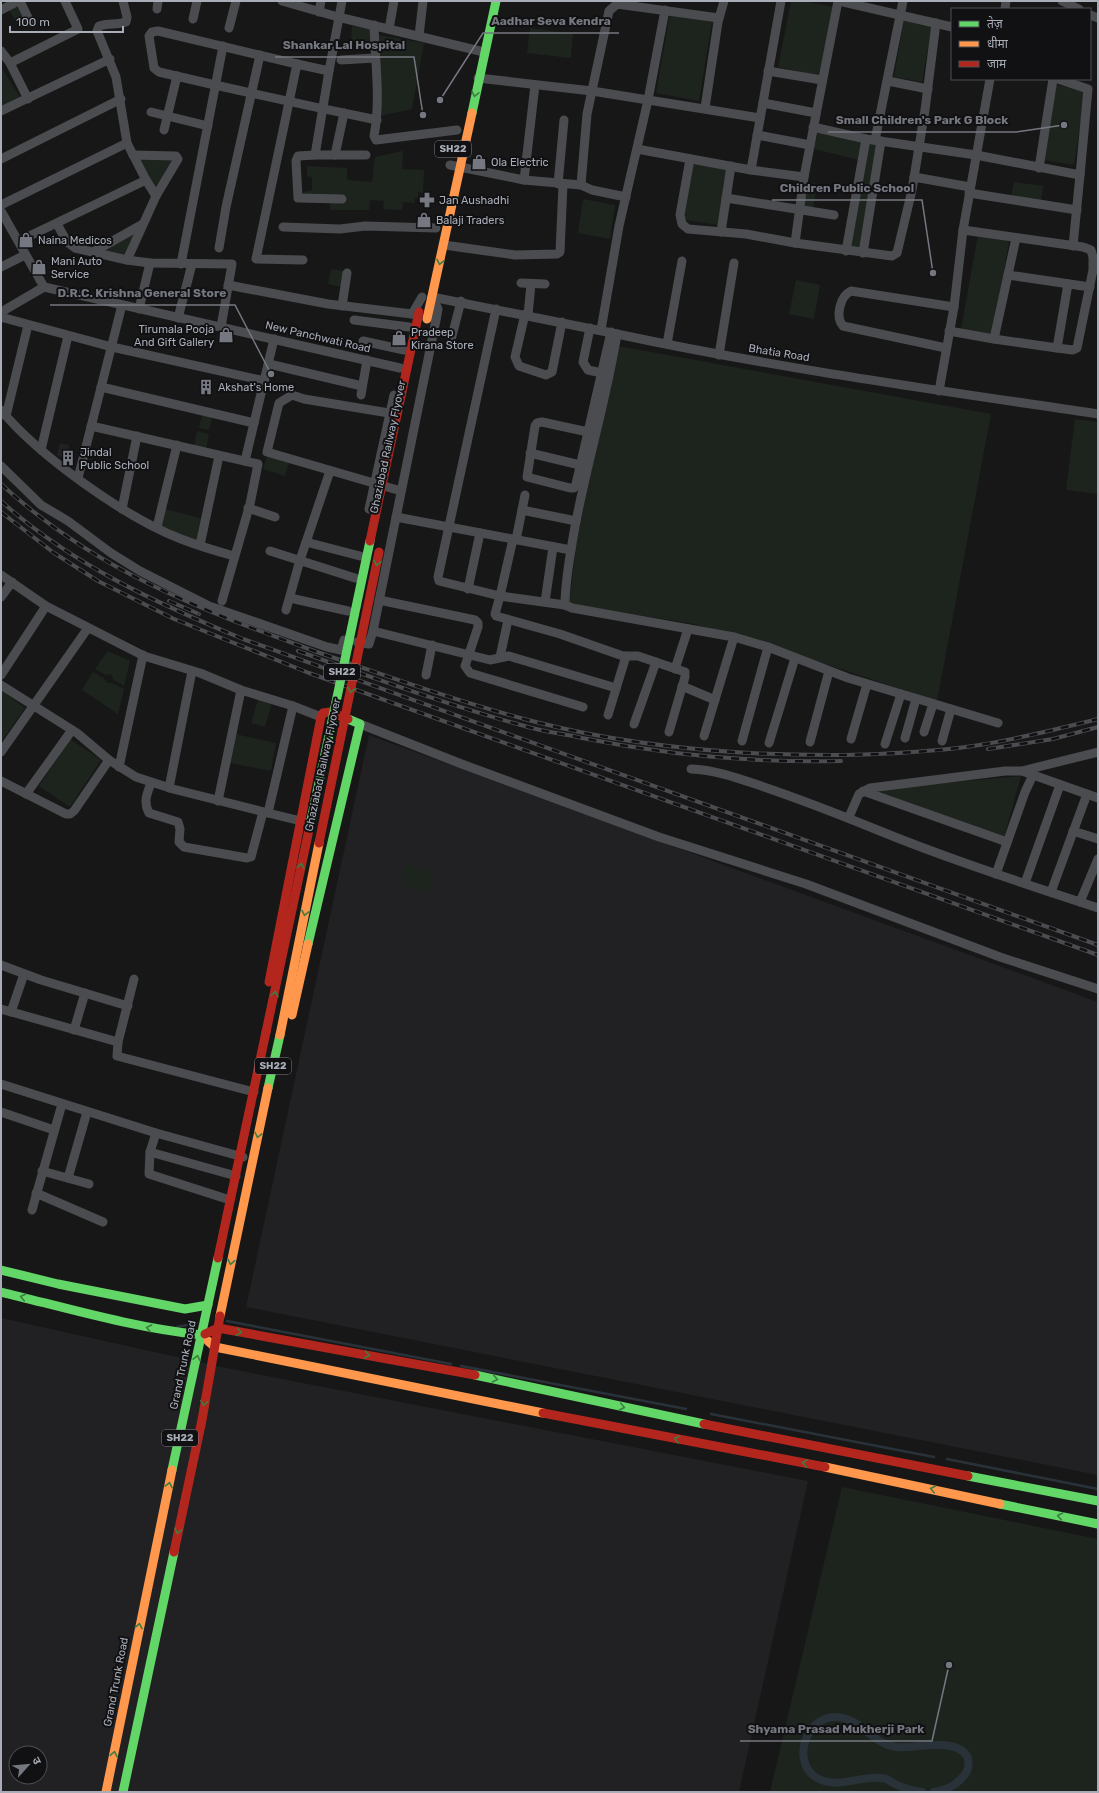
<svg xmlns="http://www.w3.org/2000/svg" width="1099" height="1793" font-family="Rubik,'Noto Sans Devanagari',sans-serif">
<style>
.built{fill:#212123;fill-rule:evenodd}
.green{fill:#1d241e}
.lines{fill:none;stroke-linecap:round;stroke-linejoin:round}
.stream{stroke:#2a3239;stroke-width:2.5}
.canal{stroke:#2a3239;stroke-width:8}
.street{stroke:#4b4c50;stroke-width:9}
.fast{stroke:#63d668;stroke-width:9}
.slow{stroke:#ff974d;stroke-width:9}
.jam{stroke:#b3261e;stroke-width:9}
.rail-casing{stroke:#4b4c4f;stroke-width:4}
.rail{stroke:#111113;stroke-width:2.5;stroke-dasharray:8;stroke-linecap:butt}
.fast-bridge{stroke:#63d668;stroke-width:9}
.slow-bridge{stroke:#ff974d;stroke-width:9}
.jam-bridge{stroke:#b3261e;stroke-width:9}
.oneway{stroke:#3e7d42}
.labels{text-anchor:middle;dominant-baseline:central;stroke-width:4;stroke-linejoin:round;paint-order:stroke}
.shield{fill:#111113;stroke:#7b7e86;stroke-width:1}
.shield-label{font-size:10px;font-weight:bold;fill:#a8adb8}
.poi-label{font-size:11px;fill:#a8adb8;stroke:#111113;text-anchor:start}
.street-label{font-size:11px;fill:#a8adb8;stroke:#111113}
.leader{fill:none;stroke:#757880;stroke-width:1.5}
.callout-dot{fill:#757880;stroke:#111113;stroke-width:1.5}
.callout-label{font-size:12px;text-anchor:middle;font-weight:bold;fill:#757880;stroke:#111113;stroke-width:4;stroke-linejoin:round;paint-order:stroke}
</style>
<rect width="100%" height="100%" fill="#171717"/>
<!-- built -->
<g class="built">
<path d="M60,443L69,445L67,461L57,455Z"/>
<path d="M369,735L1098,1002V1475L246,1307Z"/>
<path d="M1,1318L231,1369L808,1481L739,1792H1ZM16,1753H40V1777H16Z"/>
</g>
<!-- green -->
<g class="green">
<path d="M791,1H803L834,7L821,76L778,67Z"/>
<path d="M17,5L25,20L17,24L9,10Z"/>
<path d="M670,14L712,21L699,101L656,93Z"/>
<path d="M904,19L932,24L922,82L894,77Z"/>
<path d="M352,26L371,27L370,44L351,42Z"/>
<path d="M530,28L573,34L571,58L527,53Z"/>
<path d="M378,35L424,43L412,109L380,116Z"/>
<path d="M1,67L22,100L1,109Z"/>
<path d="M1054,85L1086,89L1074,165L1043,160Z"/>
<path d="M818,132L863,143L859,160L814,149Z"/>
<path d="M868,142L879,144L862,249L849,248Z"/>
<path d="M403,151L402,169L424,170L423,193L418,192V198H415V203L403,202L402,210L383,209L384,201L370,200L369,210H330V197L302,198L301,193L312,190V177L307,176V166L347,168V180L372,182L375,157Z"/>
<path d="M137,157H174L157,191Z"/>
<path d="M692,164L727,169L719,225L684,220Z"/>
<path d="M805,182L817,184L813,210L801,209Z"/>
<path d="M1014,182L1043,186L1041,202L1011,198Z"/>
<path d="M583,199L615,205L610,239L578,233Z"/>
<path d="M143,224L127,260L93,252Z"/>
<path d="M978,235L1009,241L993,336L961,330Z"/>
<path d="M331,269L345,271L342,287L328,284Z"/>
<path d="M796,280L820,285L814,319L789,314Z"/>
<path d="M618,346L991,414L937,701L798,655L694,624L569,604L577,539Z"/>
<path d="M202,415L212,418L209,430L199,428Z"/>
<path d="M1075,419L1098,422V494L1066,490Z"/>
<path d="M197,431L209,434L206,449L194,447Z"/>
<path d="M268,453L290,460L285,476L263,469Z"/>
<path d="M165,509L203,519L197,543L160,525Z"/>
<path d="M108,651L130,661L124,686L114,680L111,674L106,675L95,669Z"/>
<path d="M93,672L104,678L107,683H112L124,689L118,714L82,690Z"/>
<path d="M1,690L25,708L1,742Z"/>
<path d="M258,699L272,703L265,727L251,723Z"/>
<path d="M235,734L276,743L271,771L230,763Z"/>
<path d="M70,739L101,760L70,807L39,786Z"/>
<path d="M1021,776L1004,837L883,793L879,789Z"/>
<path d="M405,864L434,872L429,893L400,885Z"/>
<path d="M842,1487L1098,1539V1792H770Z"/>
</g>
<g class="lines">
<!-- stream -->
<g class="stream">
<path d="M227,1321L451,1364"/>
<path d="M177,1327L197,1323"/>
<path d="M461,1366L686,1409"/>
<path d="M711,1414L934,1457"/>
<path d="M947,1459L1098,1489"/>
</g>
<!-- canal -->
<path class="canal" d="M922,1792C913,1791 903,1788 895,1784C891,1782 887,1778 882,1778C861,1775 840,1789 819,1779C785,1763 811,1697 855,1723C868,1731 879,1745 896,1747C914,1749 958,1736 968,1758C969,1763 969,1768 966,1773C957,1785 949,1789 934,1792"/>
<!-- street -->
<g class="street">
<path d="M20,1L30,22"/>
<path d="M123,1L127,17L126,22C117,25 108,23 99,26L97,31L116,77L127,143L146,180"/>
<path d="M282,1L338,17L484,52"/>
<path d="M781,1L751,170L804,177"/>
<path d="M838,1L804,177L795,243L892,256L897,253L912,190L925,110L936,23"/>
<path d="M839,1L952,27"/>
<path d="M1062,1L1079,9"/>
<path d="M157,9L158,1"/>
<path d="M1005,9L1006,1"/>
<path d="M1,10L18,1"/>
<path d="M319,12L321,1"/>
<path d="M1090,15L1098,18"/>
<path d="M193,19L197,1"/>
<path d="M374,25C375,62 381,100 374,136L376,140L457,130"/>
<path d="M229,28L236,1"/>
<path d="M389,29L394,1"/>
<path d="M419,36L423,1"/>
<path d="M1,51L10,63L28,99"/>
<path d="M341,60L375,58"/>
<path d="M10,63L78,29L65,1"/>
<path d="M297,64L158,31L152,32L149,36L154,68L159,72C231,89 304,105 377,120"/>
<path d="M329,71L315,155H366"/>
<path d="M768,71L822,80"/>
<path d="M478,78L592,91L760,118"/>
<path d="M1058,79L1088,89L1080,175"/>
<path d="M888,81L928,89"/>
<path d="M763,103L816,113"/>
<path d="M705,108L718,22L724,1"/>
<path d="M1,111L110,59"/>
<path d="M151,112L208,126"/>
<path d="M813,127L866,139L976,155L1080,175L1073,246"/>
<path d="M164,130L177,76"/>
<path d="M757,135L810,145"/>
<path d="M875,140L903,1"/>
<path d="M637,149L751,170"/>
<path d="M133,155L176,156L178,159L156,196"/>
<path d="M315,155L298,156L296,161L298,198L342,199"/>
<path d="M335,155L344,113"/>
<path d="M1,159L121,99"/>
<path d="M690,159L680,215L682,224L688,229L746,234L795,243"/>
<path d="M450,165L524,180L581,185L592,190L626,197"/>
<path d="M1039,168L1053,79"/>
<path d="M914,177L970,187"/>
<path d="M524,180L535,85"/>
<path d="M558,184L564,120"/>
<path d="M581,185L587,114L609,11L617,4L719,18"/>
<path d="M969,193L1077,210"/>
<path d="M726,198L834,215"/>
<path d="M1,205L127,143"/>
<path d="M1,211L44,287L1,312"/>
<path d="M57,224L67,242L75,248L127,260L150,263L232,264L221,327"/>
<path d="M283,227L340,229L365,226L436,228"/>
<path d="M963,230L1083,247L1091,250L1093,257V270L1077,348L1073,350L1057,348L1068,284"/>
<path d="M721,232L731,166"/>
<path d="M19,241L146,180L156,196L127,260"/>
<path d="M444,245L515,255L557,254L560,252L563,185"/>
<path d="M219,248L226,207L260,55"/>
<path d="M846,251L866,139"/>
<path d="M93,252L143,224"/>
<path d="M863,253L881,141"/>
<path d="M303,260L256,259L297,64L329,71L342,1"/>
<path d="M181,264L223,46"/>
<path d="M1,267L25,255"/>
<path d="M1008,275L1090,287"/>
<path d="M521,283L545,284"/>
<path d="M228,285L328,304L412,314"/>
<path d="M44,287L400,368"/>
<path d="M432,297L617,334C606,401 586,466 574,532C570,556 565,581 565,605L572,608L734,637L768,647L848,678L998,723"/>
<path d="M342,306L347,273"/>
<path d="M139,309L150,263"/>
<path d="M496,309L438,577L439,581L500,596L495,614L496,616L560,634L623,656H638L685,672V677L669,732"/>
<path d="M412,314L422,297"/>
<path d="M525,314L515,357L519,366L546,375L552,372L562,322"/>
<path d="M528,315L531,284"/>
<path d="M1,317L112,347L265,381"/>
<path d="M178,318L192,264"/>
<path d="M354,320L409,327"/>
<path d="M590,328L583,362L588,370L602,373"/>
<path d="M601,330L619,226L648,100L665,10"/>
<path d="M949,331L994,339L1016,238"/>
<path d="M617,334C776,368 937,390 1098,414"/>
<path d="M994,339L1057,348"/>
<path d="M451,340L461,301"/>
<path d="M363,341L404,350"/>
<path d="M667,344L682,261"/>
<path d="M946,348L843,326C835,317 840,296 851,291L954,307"/>
<path d="M719,355L734,263"/>
<path d="M269,364L362,386"/>
<path d="M101,387L254,423"/>
<path d="M939,391L954,307L963,230L990,79"/>
<path d="M361,395L367,360"/>
<path d="M1,410C39,456 126,518 181,539C199,546 216,551 234,556"/>
<path d="M389,413L304,399L292,395L279,403L267,452L401,491"/>
<path d="M6,416L28,325"/>
<path d="M91,426L258,464L250,504L222,601"/>
<path d="M588,432L542,422L537,423L535,426L527,477L570,488H574L576,484L611,332"/>
<path d="M41,450L68,336"/>
<path d="M530,453L580,465"/>
<path d="M245,461L274,339"/>
<path d="M1,466L41,505L68,521L111,553L140,571L209,606L327,647L341,650L344,640"/>
<path d="M78,478L122,305"/>
<path d="M248,508L275,517"/>
<path d="M122,509L137,436"/>
<path d="M369,509L394,395"/>
<path d="M522,510L576,521"/>
<path d="M396,517L571,550"/>
<path d="M157,527L177,445"/>
<path d="M513,539L500,596L565,605"/>
<path d="M516,540L525,495"/>
<path d="M306,542L360,556"/>
<path d="M200,545L219,456"/>
<path d="M270,551L355,578"/>
<path d="M1,575L46,606L144,656L200,673L241,690L293,706L321,717"/>
<path d="M468,589L480,533"/>
<path d="M1,597L12,582"/>
<path d="M290,598L348,611"/>
<path d="M379,600L475,620L478,623V627L465,666L470,673L583,707"/>
<path d="M545,602L553,547"/>
<path d="M286,610L300,560L330,471"/>
<path d="M373,631L490,660L509,656L616,688"/>
<path d="M357,642L369,644L373,631L437,315L438,309L433,298"/>
<path d="M500,657L508,620"/>
<path d="M675,669L688,629"/>
<path d="M1,675L46,606"/>
<path d="M426,675L432,645"/>
<path d="M1,685L77,733L109,760L136,777L173,789L268,813"/>
<path d="M682,686L715,700"/>
<path d="M293,706L268,813L305,822"/>
<path d="M608,715L626,656"/>
<path d="M360,724L459,763L659,837L806,884L1000,957L1098,989"/>
<path d="M634,724L656,662"/>
<path d="M924,732L933,704"/>
<path d="M704,736L734,637"/>
<path d="M905,738L916,699"/>
<path d="M851,739L867,684"/>
<path d="M742,741L768,647"/>
<path d="M942,741L951,709"/>
<path d="M810,742L829,671"/>
<path d="M769,743L795,658"/>
<path d="M885,744L901,694"/>
<path d="M1,752L88,628"/>
<path d="M119,767L143,655"/>
<path d="M691,769C717,770 740,779 764,787C802,800 838,814 875,829C948,859 1023,883 1098,908"/>
<path d="M1022,771L1098,752"/>
<path d="M1,781L66,814H70L74,811L109,760"/>
<path d="M151,783C147,794 143,802 149,813L178,822L180,829L179,842L184,847L247,858L251,857L263,812"/>
<path d="M169,788L192,671"/>
<path d="M863,791L1007,842"/>
<path d="M26,794L72,730"/>
<path d="M218,801L241,690"/>
<path d="M849,817L859,794L870,788L1005,771H1022L1098,798"/>
<path d="M1073,831L1098,839"/>
<path d="M996,874L1025,792L1033,775"/>
<path d="M1025,883L1060,785"/>
<path d="M1051,892L1087,794"/>
<path d="M1080,902L1098,859"/>
<path d="M1,965L41,980L128,1006"/>
<path d="M134,979L118,1042L117,1056L254,1092"/>
<path d="M1,1009L118,1042"/>
<path d="M11,1012L24,974"/>
<path d="M74,1030L85,993"/>
<path d="M1,1084L156,1133L243,1157"/>
<path d="M1,1112L54,1130"/>
<path d="M156,1133L150,1152L149,1174L230,1200"/>
<path d="M150,1152L236,1176"/>
<path d="M42,1171L89,1184"/>
<path d="M68,1178L87,1112"/>
<path d="M36,1193L103,1222"/>
<path d="M32,1210L62,1104"/>
</g>
<!-- fast -->
<g class="fast">
<path d="M472,113L496,1"/>
<path d="M308,944L360,724L348,719"/>
<path d="M268,1088L280,1035"/>
<path d="M1,1270L58,1284L185,1309L208,1305"/>
<path d="M1,1292C67,1308 134,1328 202,1335L205,1334"/>
<path d="M475,1375L704,1424"/>
<path d="M172,1470L218,1258"/>
<path d="M968,1476L1098,1501"/>
<path d="M1000,1504L1098,1524"/>
<path d="M123,1792L174,1552"/>
</g>
<!-- slow -->
<g class="slow">
<path d="M427,319L472,113"/>
<path d="M292,1015L308,944"/>
<path d="M220,1316L268,1088"/>
<path d="M208,1341L215,1347L543,1413"/>
<path d="M825,1467L1000,1504"/>
<path d="M106,1792L172,1470"/>
</g>
<!-- jam -->
<g class="jam">
<path d="M269,982L321,717L323,713L330,712L348,719"/>
<path d="M218,1258L266,1032"/>
<path d="M205,1334L218,1328L475,1375"/>
<path d="M543,1413L825,1467"/>
<path d="M704,1424L968,1476"/>
<path d="M174,1552L202,1420L220,1316"/>
</g>
<!-- rail casing -->
<g class="rail-casing">
<g id="rail">
<path d="M1,484C94,570 201,610 317,652C387,676 456,701 528,720C631,747 739,756 845,755C887,754 931,752 973,746C1015,740 1057,729 1098,719"/>
<path d="M1,501C71,564 156,603 243,639L1098,945"/>
<path d="M1,512L54,553L98,581L174,619L309,673L1098,955"/>
<path d="M169,601L199,614"/>
<path d="M298,651C374,678 450,706 528,727C546,732 564,734 582,738C667,755 754,763 841,761"/>
<path d="M988,749L1053,739L1098,727"/>
</g>
</g>
<!-- rail -->
<use href="#rail" class="rail"/>
<!-- fast-bridge -->
<path class="fast-bridge" d="M310,825L370,541"/>
<!-- slow-bridge -->
<path class="slow-bridge" d="M280,1035L319,843"/>
<!-- jam-bridge -->
<g class="jam-bridge">
<path d="M370,541L419,312"/>
<path d="M319,843L379,552"/>
<path d="M266,1032L310,825"/>
</g>
</g>
<!-- one-way arrows -->
<defs><path id="oneway-chevron" d="M-2-3.5L2.5 0L-2 3.5" fill="none" stroke-width="1.6" stroke-linecap="round" stroke-linejoin="round"/></defs>
<g class="oneway">
<use href="#oneway-chevron" transform="translate(475 94) rotate(102)"/>
<use href="#oneway-chevron" transform="translate(440 262) rotate(102)"/>
<use href="#oneway-chevron" transform="translate(377 563) rotate(102)"/>
<use href="#oneway-chevron" transform="translate(351 690) rotate(102)"/>
<use href="#oneway-chevron" transform="translate(301 866) rotate(-78)"/>
<use href="#oneway-chevron" transform="translate(305 913) rotate(102)"/>
<use href="#oneway-chevron" transform="translate(275 994) rotate(-78)"/>
<use href="#oneway-chevron" transform="translate(258 1135) rotate(103)"/>
<use href="#oneway-chevron" transform="translate(231 1262) rotate(101)"/>
<use href="#oneway-chevron" transform="translate(23 1297) rotate(-167)"/>
<use href="#oneway-chevron" transform="translate(149 1328) rotate(-169)"/>
<use href="#oneway-chevron" transform="translate(239 1332) rotate(10)"/>
<use href="#oneway-chevron" transform="translate(367 1355) rotate(10)"/>
<use href="#oneway-chevron" transform="translate(197 1358) rotate(-78)"/>
<use href="#oneway-chevron" transform="translate(495 1379) rotate(12)"/>
<use href="#oneway-chevron" transform="translate(204 1403) rotate(99)"/>
<use href="#oneway-chevron" transform="translate(622 1407) rotate(12)"/>
<use href="#oneway-chevron" transform="translate(677 1439) rotate(-168)"/>
<use href="#oneway-chevron" transform="translate(805 1463) rotate(-170)"/>
<use href="#oneway-chevron" transform="translate(169 1485) rotate(-78)"/>
<use href="#oneway-chevron" transform="translate(933 1489) rotate(-168)"/>
<use href="#oneway-chevron" transform="translate(1060 1516) rotate(-168)"/>
<use href="#oneway-chevron" transform="translate(178 1531) rotate(102)"/>
<use href="#oneway-chevron" transform="translate(139 1626) rotate(-79)"/>
<use href="#oneway-chevron" transform="translate(114 1754) rotate(-79)"/>
</g>
<!-- icons -->
<defs>
<g id="shop-bare" transform="scale(1.2)"><path d="M-5-2.5h2.3a2.7 3.5 0 0 1 5.4 0H5L5.5 6h-11ZM-1.5-2.5h3a1.5 2.3 0 0 0-3 0Z" fill="#757880" stroke="#111113" stroke-width="2.5" paint-order="stroke"/></g>
<g id="pharmacy-bare" transform="scale(1.2)"><path d="M-2-6h4v4h4v4h-4v4h-4v-4h-4v-4h4Z" fill="#757880" stroke="#111113" stroke-width="2.5" paint-order="stroke"/></g>
<g id="building-bare" transform="scale(1.2)"><path d="M-4-6H4V6H1V3H-1V6H-4ZM-2.5-4.3h1.7v1.8h-1.7ZM.8-4.3h1.7v1.8H.8ZM-2.5-1h1.7V.8h-1.7ZM.8-1h1.7V.8H.8Z" fill="#757880" stroke="#111113" stroke-width="2.5" paint-order="stroke"/></g>
</defs>
<g fill-rule="evenodd">
<use href="#shop-bare" x="479" y="162"/>
<use href="#pharmacy-bare" x="427" y="200"/>
<use href="#shop-bare" x="424" y="220"/>
<use href="#shop-bare" x="26" y="240"/>
<use href="#shop-bare" x="39" y="267"/>
<use href="#shop-bare" x="226" y="335"/>
<use href="#shop-bare" x="399" y="338"/>
<use href="#building-bare" x="206" y="387"/>
<use href="#building-bare" x="68" y="458"/>
</g>
<g class="labels">
<!-- shield labels -->
<g class="shield">
<rect x="435" y="141" width="36" height="16" rx="3"/>
<rect x="324" y="664" width="36" height="16" rx="3"/>
<rect x="255" y="1058" width="36" height="16" rx="3"/>
<rect x="162" y="1430" width="36" height="16" rx="3"/>
</g>
<g class="shield-label">
<text x="453" y="149">SH22</text>
<text x="342" y="672">SH22</text>
<text x="273" y="1066">SH22</text>
<text x="180" y="1438">SH22</text>
</g>
<!-- poi labels -->
<g class="poi-label">
<text x="491" y="162">Ola Electric</text>
<text x="439" y="200">Jan Aushadhi</text>
<text x="436" y="220">Balaji Traders</text>
<text x="38" y="240">Naina Medicos</text>
<text x="51" y="261">Mani Auto<tspan x="51" dy="13">Service</tspan></text>
<text x="214" y="329" text-anchor="end">Tirumala Pooja<tspan x="214" dy="13">And Gift Gallery</tspan></text>
<text x="411" y="332">Pradeep<tspan x="411" dy="13">Kirana Store</tspan></text>
<text x="218" y="387">Akshat's Home</text>
<text x="80" y="452">Jindal<tspan x="80" dy="13">Public School</tspan></text>
</g>
<!-- street labels -->
<g class="street-label">
<text transform="translate(318 337) rotate(13)">New Panchwati Road</text>
<text transform="translate(779 353) rotate(9)">Bhatia Road</text>
<text transform="translate(388 447) rotate(-78)">Ghaziabad Railway Flyover</text>
<text transform="translate(323 765) rotate(-78)">Ghaziabad Railway Flyover</text>
<text transform="translate(183 1365) rotate(-78)">Grand Trunk Road</text>
<text transform="translate(116 1682) rotate(-79)">Grand Trunk Road</text>
</g>
</g>
<!-- callouts -->
<path class="leader" d="M440 100L483 33H619M423 115L414 57H275M1064 125L1016 132H828M933 273L922 200H772M271 374L235 305H50M949 1665L932 1741H740"/>
<g class="callout-dot">
<circle cx="440" cy="100" r="4"/>
<circle cx="423" cy="115" r="4"/>
<circle cx="1064" cy="125" r="4"/>
<circle cx="933" cy="273" r="4"/>
<circle cx="271" cy="374" r="4"/>
<circle cx="949" cy="1665" r="4"/>
</g>
<g class="callout-label">
<text x="551" y="25">Aadhar Seva Kendra</text>
<text x="344" y="49">Shankar Lal Hospital</text>
<text x="922" y="124">Small Children's Park G Block</text>
<text x="847" y="192">Children Public School</text>
<text x="142" y="297">D.R.C. Krishna General Store</text>
<text x="836" y="1733">Shyama Prasad Mukherji Park</text>
</g>
<!-- border -->
<rect width="1099" height="1793" fill="none" stroke="#a8adb8" stroke-width="4"/>
<!-- legend -->
<rect x="951" y="8" width="140" height="72" fill="#111113" stroke="#4d4f55"/>
<rect x="959" y="21" width="20" height="6" fill="#63d668" stroke="#4d4f55"/>
<text x="987" y="28" font-size="12" fill="#a8adb8">तेज़</text>
<rect x="959" y="41" width="20" height="6" fill="#ff974d" stroke="#4d4f55"/>
<text x="987" y="48" font-size="12" fill="#a8adb8">धीमा</text>
<rect x="959" y="61" width="20" height="6" fill="#b3261e" stroke="#4d4f55"/>
<text x="987" y="68" font-size="12" fill="#a8adb8">जाम</text>
<!-- north arrow -->
<g transform="translate(28 1765) rotate(63)"><circle r="19" fill="#111113" stroke="#4d4f55"/>
<path d="M0-3L7 15L0 10L-7 15Z" fill="#757880"/>
<text y="-6" font-size="11" font-weight="bold" text-anchor="middle" fill="#a8adb8">उ</text>
</g>
<!-- scale -->
<path d="M10 26v6h113v-6" fill="none" stroke="#a8adb8" stroke-width="2"/>
<text x="16" y="26" font-size="12" fill="#a8adb8" stroke="#111113" stroke-width="3" paint-order="stroke">100 m</text>
</svg>
